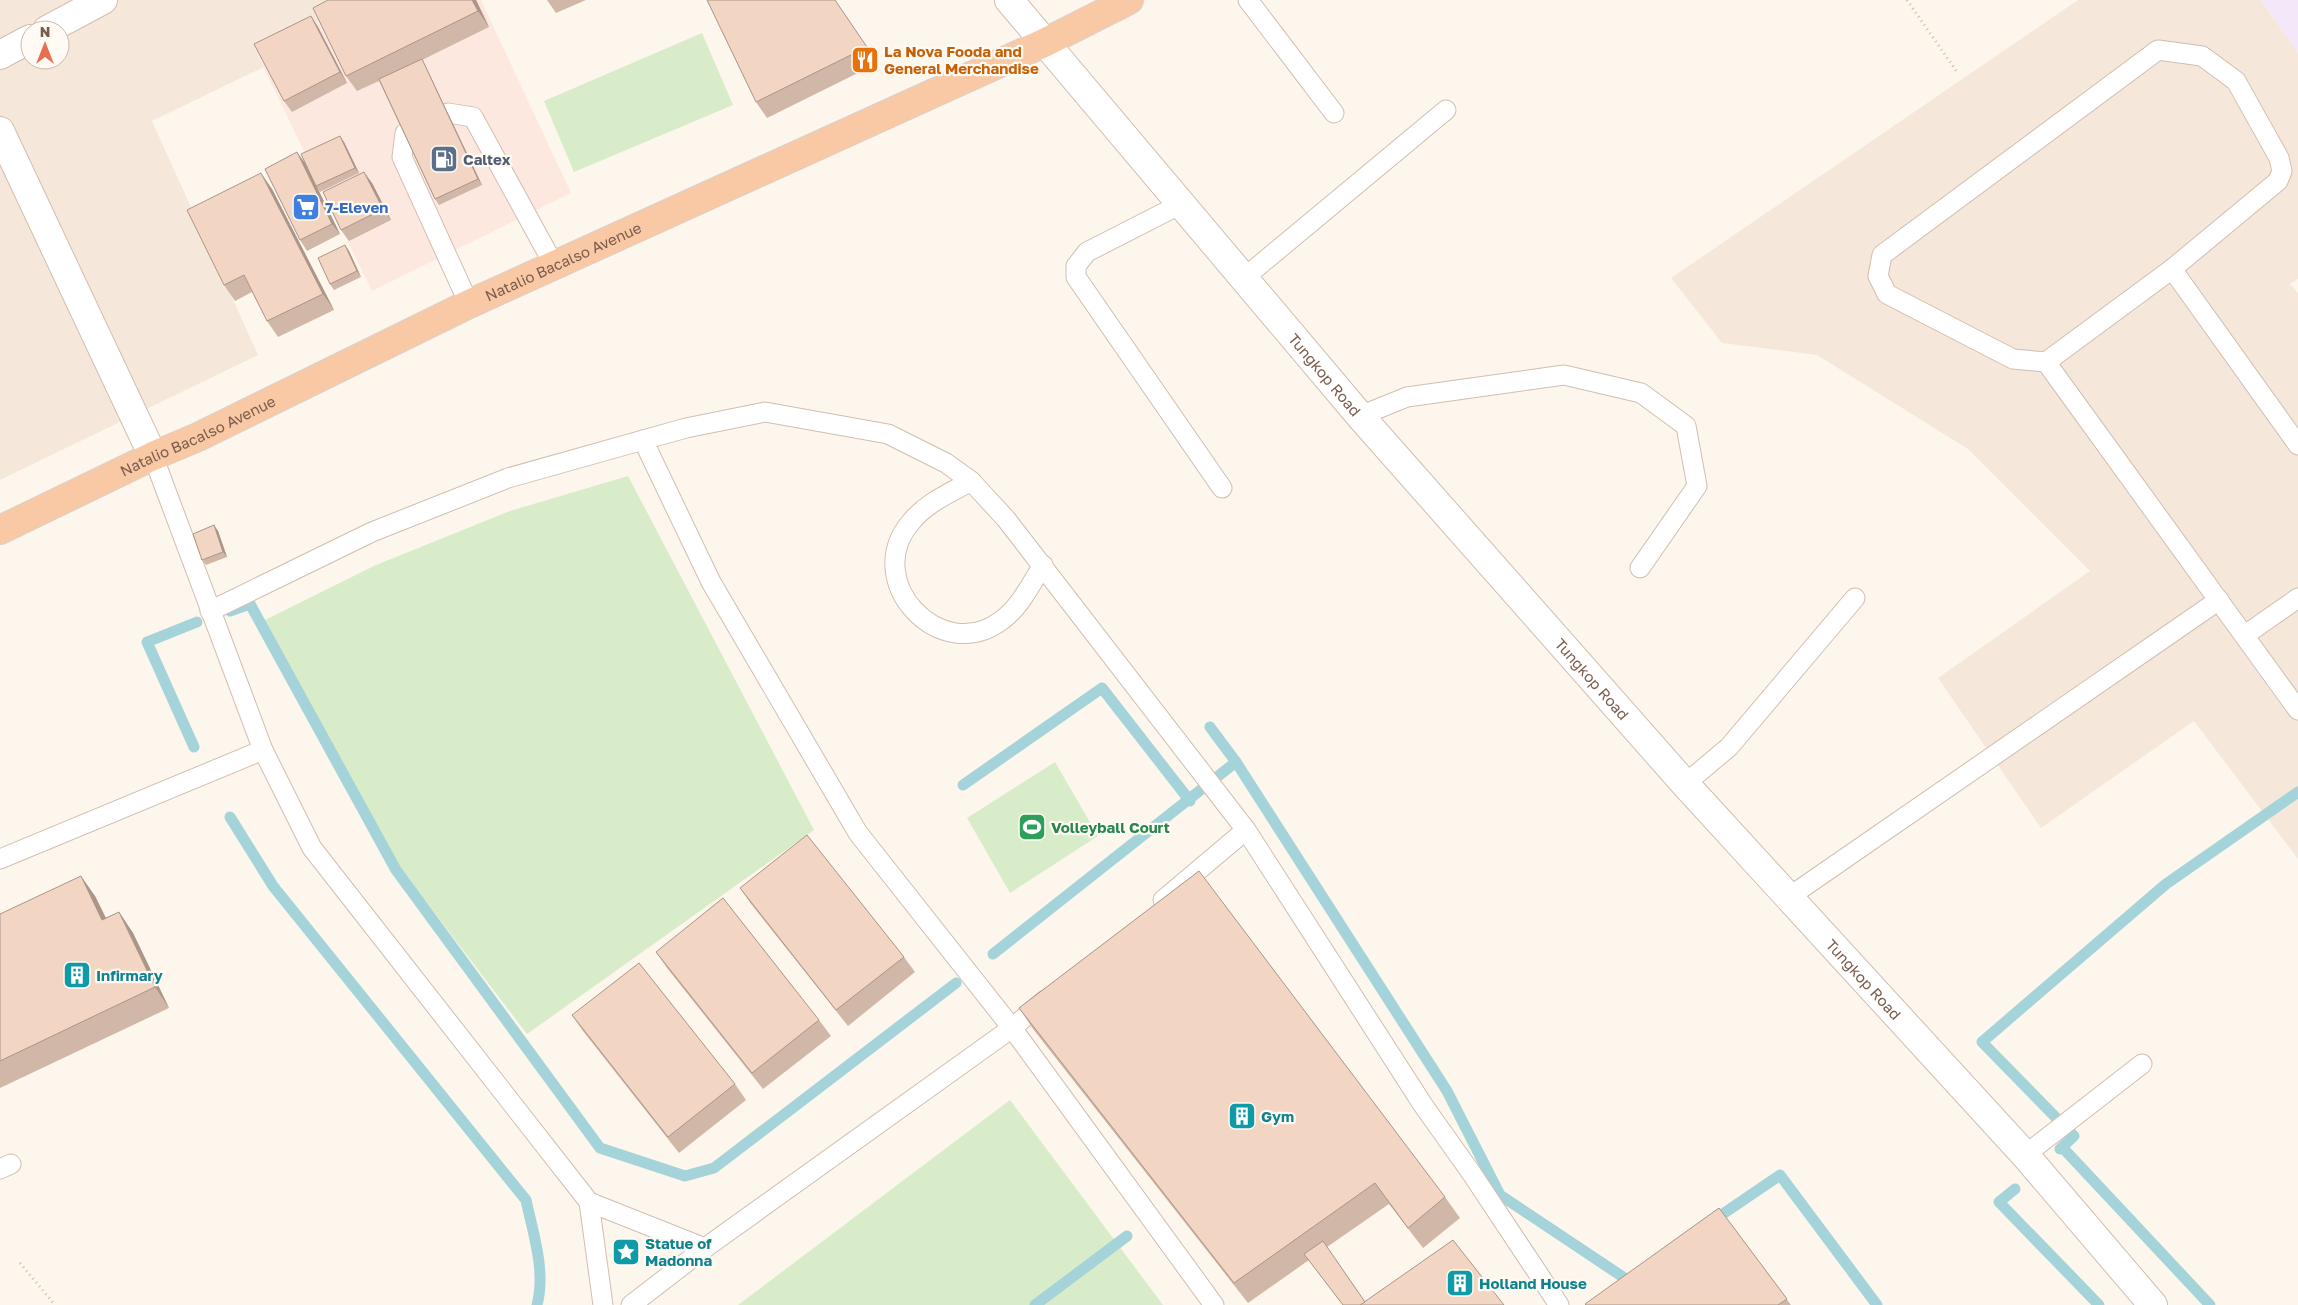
<svg xmlns="http://www.w3.org/2000/svg" width="2298" height="1305" font-family="'Golos Text',sans-serif">
<style>
.residential{fill:#f5e8da;fill-rule:evenodd}
.commercial{fill:#fde8e0}
.education{fill:#f3e8fa}
.green{fill:#d8ecc9}
.lines{fill:none;stroke-linecap:round;stroke-linejoin:round}
.stream{stroke:#a5d3da;stroke-width:11}
.service-casing{stroke:#d1beb0;stroke-width:21}
.minor-casing{stroke:#d1beb0;stroke-width:30}
.tertiary-casing{stroke:#d1beb0;stroke-width:30}
.trunk-casing{stroke:#dad1cd;stroke-width:30}
.path{stroke:#d9b8a5;stroke-width:3;stroke-dasharray:1 4;stroke-linecap:butt}
.service{stroke:#fff;stroke-width:19}
.minor{stroke:#fff;stroke-width:28}
.tertiary{stroke:#fff;stroke-width:28}
.trunk{stroke:#f9c8a4;stroke-width:28}
.wall{fill:#d1b7a8}
.shaded-wall{fill:#aa9588}
.building{fill:#f3d5c3;stroke:#aa9588}
.labels{text-anchor:middle;dominant-baseline:central;stroke-width:4.5;stroke-linejoin:round;paint-order:stroke}
.food-label{font-size:15px;font-weight:bold;fill:#c56008;stroke:#fffaf3;text-anchor:start}
.service-label{font-size:15px;font-weight:bold;fill:#4e5e75;stroke:#fffaf3;text-anchor:start}
.shop-label{font-size:15px;font-weight:bold;fill:#366cbe;stroke:#fffaf3;text-anchor:start}
.street-label{font-size:15px;fill:#7a5c4d;stroke:#fffaf3}
.leisure-label{font-size:15px;font-weight:bold;fill:#27864d;stroke:#fffaf3;text-anchor:start}
.culture-label{font-size:15px;font-weight:bold;fill:#0d838f;stroke:#fffaf3;text-anchor:start}
</style>
<rect width="100%" height="100%" fill="#fdf6ec"/>
<!-- residential -->
<g class="residential">
<path d="M0,0H402L152,121L258,355L0,480ZM30,30H60V60H30Z"/>
<path d="M2078,0H2261L2298,53V279L2290,284L2298,293V859L2194,721L2041,828L1938,678L2090,571L1968,449L1817,355L1722,343L1671,278Z"/>
</g>
<!-- commercial -->
<path class="commercial" d="M361,0H481L571,193L372,291L257,54Z"/>
<!-- education -->
<path class="education" d="M2261,0H2298V53Z"/>
<!-- green -->
<g class="green">
<path d="M702,33L733,105L574,172L544,101Z"/>
<path d="M628,476L814,830L527,1034L382,844L326,754L265,620L376,565L510,511Z"/>
<path d="M1055,762L1098,836L1010,893L967,818Z"/>
<path d="M1010,1100L1163,1305H738Z"/>
</g>
<g class="lines">
<!-- stream -->
<g class="stream">
<path d="M230,611L250,604L396,870L600,1148L685,1176L714,1168L956,983"/>
<path d="M1210,727L1236,762L1447,1091L1500,1195L1629,1281L1635,1276"/>
<path d="M194,747L147,642L197,622"/>
<path d="M963,785L1102,688L1190,801"/>
<path d="M230,817L273,886L526,1200C533,1233 546,1271 537,1305"/>
<path d="M993,954L1236,762"/>
<path d="M2062,1147L2210,1305"/>
<path d="M2060,1149L2074,1136L1982,1042L2166,884L2298,792"/>
<path d="M2015,1189L1999,1202L2099,1305"/>
<path d="M1711,1222L1780,1175L1877,1305"/>
<path d="M1035,1305L1127,1236"/>
</g>
<!-- service casing -->
<g class="service-casing">
<g id="service">
<path d="M1248,0L1334,113"/>
<path d="M448,113L473,117L554,265"/>
<path d="M405,133L402,157L469,304"/>
<path d="M1181,204L1087,252L1076,266V277L1222,488"/>
<path d="M2172,269L2298,445"/>
<path d="M1244,278L1446,110"/>
<path d="M2046,362L2172,269L2278,181L2282,171L2279,158L2236,81L2202,56L2158,50L1882,255L1878,276L1887,294L2013,359L2046,362L2298,710"/>
<path d="M1360,416L1407,397L1564,375L1641,393L1686,426L1697,486L1640,568"/>
<path d="M643,440L711,582L858,833L1012,1028L1214,1305"/>
<path d="M153,456L263,750L312,848L589,1202"/>
<path d="M971,481C950,493 926,503 911,522C860,581 941,667 1002,620C1020,607 1031,584 1043,565"/>
<path d="M210,611L372,532L508,478L686,428L765,412L888,434L946,463L971,481L1006,519L1246,830L1423,1105L1472,1174L1559,1305"/>
<path d="M2245,635L2298,598"/>
<path d="M1685,784L1729,747L1855,598"/>
<path d="M0,859L263,750"/>
<path d="M1789,897L2219,600"/>
<path d="M1163,900L1246,830"/>
<path d="M2025,1155L2142,1064"/>
<path d="M0,1169L11,1164"/>
<path d="M603,1305L589,1202L705,1248"/>
<path d="M631,1305L705,1248L1012,1028L1045,1000"/>
</g>
</g>
<!-- minor casing -->
<g class="minor-casing">
<g id="minor">
<path d="M47,30L103,0"/>
<path d="M0,55L30,39"/>
<path d="M0,131L153,456"/>
</g>
</g>
<!-- tertiary casing -->
<g class="tertiary-casing">
<g id="tertiary">
<path id="s1" d="M1009,0L1360,416L1685,784L2025,1155L2153,1305"/>
</g>
</g>
<!-- trunk casing -->
<g class="trunk-casing">
<g id="trunk">
<path id="s2" d="M0,530L153,456L198,437L469,304L1044,43L1129,0"/>
</g>
</g>
<!-- path -->
<g class="path">
<path d="M1907,0L1957,72"/>
<path d="M20,1263L55,1305"/>
</g>
<!-- service -->
<use href="#service" class="service"/>
<!-- minor -->
<use href="#minor" class="minor"/>
<!-- tertiary -->
<use href="#tertiary" class="tertiary"/>
<!-- trunk -->
<use href="#trunk" class="trunk"/>
</g>
<!-- wall -->
<g class="wall">
<path d="M476,0L489,27L422,60L425,65L482,185L439,205L435,199L379,81L357,91L346,76Z"/>
<path d="M547,0H586L556,13Z"/>
<path d="M835,0L878,63L767,118L756,102Z"/>
<path d="M311,16L318,27L347,83L292,112L284,101Z"/>
<path d="M344,142L359,173L320,192L317,187L340,234L307,251L300,240L305,163L314,181Z"/>
<path d="M372,183L391,220L349,241L341,230Z"/>
<path d="M272,189L334,310L278,337L267,321L252,292L235,301L224,285Z"/>
<path d="M345,245L349,251L361,277L334,290L330,284Z"/>
<path d="M218,531L227,557L206,565L202,560Z"/>
<path d="M740,888L904,957L915,972L848,1026L751,904Z"/>
<path d="M95,896L106,918L119,912L133,933L169,1008L0,1088V914Z"/>
<path d="M656,952L819,1020L831,1036L763,1089L667,968Z"/>
<path d="M1019,1008L1445,1197L1460,1218L1423,1248L1389,1204L1327,1247L1365,1302L1343,1305L1309,1260L1248,1303L1033,1029Z"/>
<path d="M572,1015L735,1084L746,1100L679,1153L583,1031Z"/>
<path d="M1719,1208L1791,1305H1586Z"/>
</g>
<!-- shaded-wall -->
<g class="shaded-wall">
<path d="M472,0H476L489,27L478,11Z"/>
<path d="M311,16L318,27L347,83L340,72Z"/>
<path d="M422,59L425,65L482,185L478,179Z"/>
<path d="M340,136L344,142L359,173L355,168Z"/>
<path d="M297,152L305,163L340,234L332,224Z"/>
<path d="M364,172L372,183L391,220L383,209Z"/>
<path d="M261,173L272,189L334,310L323,294Z"/>
<path d="M345,245L349,251L361,277L357,271Z"/>
<path d="M214,525L218,531L227,557L223,552Z"/>
<path d="M81,876L95,896L117,941L102,920Z"/>
<path d="M119,912L133,933L169,1008L155,987Z"/>
</g>
<!-- building -->
<g class="building">
<path d="M328,0H472L478,11L346,76L313,8Z"/>
<path d="M707,0H835L867,47L756,102Z"/>
<path d="M311,16L340,72L284,101L254,44Z"/>
<path d="M422,59L478,179L435,199L379,79Z"/>
<path d="M340,136L355,168L316,186L301,154Z"/>
<path d="M297,152L332,224L300,240L265,169Z"/>
<path d="M364,172L383,209L341,230L323,192Z"/>
<path d="M261,173L323,294L267,321L244,275L224,285L187,210Z"/>
<path d="M345,245L357,271L330,284L318,258Z"/>
<path d="M214,525L223,552L202,560L193,534Z"/>
<path d="M807,835L904,957L836,1010L740,888Z"/>
<path d="M1199,871L1445,1197L1408,1228L1375,1183L1234,1283L1019,1008Z"/>
<path d="M81,876L102,920L119,912L155,987L0,1061V914Z"/>
<path d="M723,898L819,1020L752,1073L656,952Z"/>
<path d="M639,963L735,1084L668,1137L572,1015Z"/>
<path d="M1719,1208L1787,1299L1778,1305H1586L1585,1304Z"/>
<path d="M1453,1240L1504,1305H1360Z"/>
<path d="M1323,1241L1365,1302L1360,1305H1343L1304,1254Z"/>
</g>
<!-- icons -->
<defs>
<g id="restaurant-square" transform="scale(1.4375)"><rect x="-9" y="-9" width="18" height="18" rx="4" fill="#e8710a" stroke="#fffaf3"/><path d="M-5-6h1v4h1v-4h1v4h1v-4h1v5L-1.5 .5V6h-2V.5L-5-1ZM5-6V6H3V1.5H1.5Q1.5-4 5-6Z" fill="#fff"/></g>
<g id="fuel-square" transform="scale(1.4375)"><rect x="-9" y="-9" width="18" height="18" rx="4" fill="#5c6f8a" stroke="#fffaf3"/><path d="M-5.5-6h7V0h2V4h1.3V-2.5L3-4.5l.8-.8L6-3V5H2.5V1h-1V6h-7ZM-4.2-4.7v3.2H.2V-4.7Z" fill="#fff"/></g>
<g id="supermarket-square" transform="scale(1.4375)"><rect x="-9" y="-9" width="18" height="18" rx="4" fill="#3f7fe0" stroke="#fffaf3"/><path d="M-6-5.5h2.5l.6 2H6L4.5 2H-2.5L-4.4-4H-6ZM-1.5 3.2a1.3 1.3 0 1 0 .1 0ZM3 3.2a1.3 1.3 0 1 0 .1 0Z" fill="#fff"/></g>
<g id="stadium-square" transform="scale(1.4375)"><rect x="-9" y="-9" width="18" height="18" rx="4" fill="#2e9e5b" stroke="#fffaf3"/><path d="M0-5a6.5 5 0 1 0 0 10a6.5 5 0 1 0 0-10ZM-3.5-1.8h7v3.6h-7Z" fill="#fff"/></g>
<g id="building-square" transform="scale(1.4375)"><rect x="-9" y="-9" width="18" height="18" rx="4" fill="#0f9aa8" stroke="#fffaf3"/><path d="M-4-6H4V6H1V3H-1V6H-4ZM-2.5-4.3h1.7v1.8h-1.7ZM.8-4.3h1.7v1.8H.8ZM-2.5-1h1.7V.8h-1.7ZM.8-1h1.7V.8H.8Z" fill="#fff"/></g>
<g id="sight-square" transform="scale(1.4375)"><rect x="-9" y="-9" width="18" height="18" rx="4" fill="#0f9aa8" stroke="#fffaf3"/><path d="M0-6L1.8-2.2L6-1.7L2.9 1.2L3.7 5.4L0 3.3L-3.7 5.4L-2.9 1.2L-6-1.7L-1.8-2.2Z" fill="#fff"/></g>
</defs>
<g fill-rule="evenodd">
<use href="#restaurant-square" x="865" y="60"/>
<use href="#fuel-square" x="444" y="159"/>
<use href="#supermarket-square" x="306" y="207"/>
<use href="#stadium-square" x="1032" y="827"/>
<use href="#building-square" x="77" y="975"/>
<use href="#building-square" x="1242" y="1116"/>
<use href="#sight-square" x="626" y="1252"/>
<use href="#building-square" x="1460" y="1283"/>
</g>
<g class="labels">
<!-- food labels -->
<g class="food-label">
<text x="884" y="51">La Nova Fooda and<tspan x="884" dy="17">General Merchandise</tspan></text>
</g>
<!-- service labels -->
<g class="service-label">
<text x="463" y="159">Caltex</text>
</g>
<!-- shop labels -->
<g class="shop-label">
<text x="325" y="207">7-Eleven</text>
</g>
<!-- street labels -->
<g class="street-label">
<text stroke="none"><textPath href="#s2" startOffset="624">Natalio Bacalso Avenue</textPath></text>
<text stroke="none"><textPath href="#s1" startOffset="490">Tungkop Road</textPath></text>
<text stroke="none"><textPath href="#s2" startOffset="219">Natalio Bacalso Avenue</textPath></text>
<text stroke="none"><textPath href="#s1" startOffset="895">Tungkop Road</textPath></text>
<text stroke="none"><textPath href="#s1" startOffset="1300">Tungkop Road</textPath></text>
</g>
<!-- leisure labels -->
<g class="leisure-label">
<text x="1051" y="827">Volleyball Court</text>
</g>
<!-- culture labels -->
<g class="culture-label">
<text x="96" y="975">Infirmary</text>
<text x="1261" y="1116">Gym</text>
<text x="645" y="1243">Statue of<tspan x="645" dy="17">Madonna</tspan></text>
<text x="1479" y="1283">Holland House</text>
</g>
</g>
<!-- north arrow -->
<g transform="translate(45 45)"><circle r="24" fill="#fffaf3" stroke="#cabbb1"/>
<path d="M0-4L9 19L0 12L-9 19Z" fill="#e76f51"/>
<text y="-8" font-size="14" font-weight="bold" text-anchor="middle" fill="#7a5c4d">N</text>
</g>
</svg>
